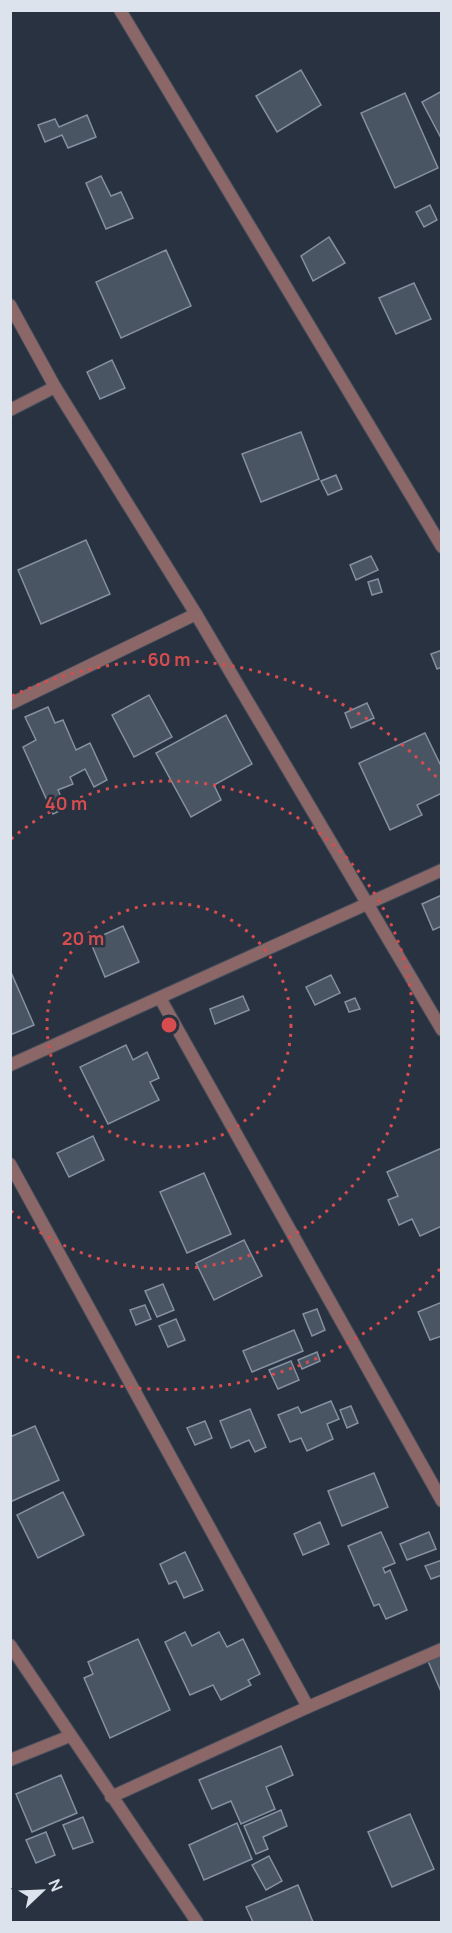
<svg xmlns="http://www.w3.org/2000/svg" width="452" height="1933" font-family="Manrope,sans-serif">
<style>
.building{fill:#4a5563;stroke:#8590a0;stroke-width:1.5}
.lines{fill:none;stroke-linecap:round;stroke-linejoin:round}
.minor-casing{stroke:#464e5c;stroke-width:14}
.tertiary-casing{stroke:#464e5c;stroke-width:14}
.minor{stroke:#8b6768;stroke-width:12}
.tertiary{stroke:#8b6768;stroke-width:12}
.ring{fill:none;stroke:#d74d4f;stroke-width:3;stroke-dasharray:3 6}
.centre{fill:#d74d4f;stroke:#293240;stroke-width:3}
.ring-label{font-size:18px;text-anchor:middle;font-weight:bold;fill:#d74d4f;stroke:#293240;stroke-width:5;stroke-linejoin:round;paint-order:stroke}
</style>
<rect width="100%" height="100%" fill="#293240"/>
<!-- building -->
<g class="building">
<path d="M301,70L321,105L277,132L256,96Z"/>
<path d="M442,91V140L422,102Z"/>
<path d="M405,93L438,168L395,188L361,113Z"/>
<path d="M87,115L96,137L68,148L62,135L45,142L38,125L55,119L59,127Z"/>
<path d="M101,176L111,196L121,192L133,218L106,229L86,183Z"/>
<path d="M430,205L437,220L424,227L416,212Z"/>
<path d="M329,237L345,263L313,281L301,256Z"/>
<path d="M166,250L191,306L121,338L96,282Z"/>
<path d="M414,283L431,319L396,334L379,298Z"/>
<path d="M112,360L125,388L100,399L87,372Z"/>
<path d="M301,432L319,479L261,502L242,454Z"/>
<path d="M336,475L342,489L328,495L321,481Z"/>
<path d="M86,540L110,594L41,624L18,570Z"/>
<path d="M371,556L378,570L356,580L350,565Z"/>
<path d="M378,579L382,592L372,595L368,582Z"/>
<path d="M442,650V667L437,669L431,654Z"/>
<path d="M149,695L172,737L134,757L112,715Z"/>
<path d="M367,703L374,718L351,728L345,713Z"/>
<path d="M48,707L55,723L63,720L76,750L90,743L107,780L94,787L85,769L70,777L73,784L58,790L66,808L53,814L23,747L36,740L25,717Z"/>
<path d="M226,715L252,764L214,785L221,800L191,817L156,753Z"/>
<path d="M425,733L442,768V793L417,805L422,815L390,830L359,763Z"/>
<path d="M442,895V926L433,930L422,904Z"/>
<path d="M123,926L139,962L105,977L90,941Z"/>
<path d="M10,970L34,1025L10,1035Z"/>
<path d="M331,975L340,993L315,1005L306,987Z"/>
<path d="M243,996L249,1010L215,1024L210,1009Z"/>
<path d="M355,998L360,1009L349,1012L345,1002Z"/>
<path d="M126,1045L133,1060L147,1052L159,1078L150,1082L159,1100L108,1124L80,1067Z"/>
<path d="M93,1136L104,1160L69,1177L57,1153Z"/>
<path d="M442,1148V1226L420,1236L412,1219L399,1225L388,1200L398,1196L387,1172Z"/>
<path d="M204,1173L231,1234L187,1253L160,1192Z"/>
<path d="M244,1240L262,1276L214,1300L196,1263Z"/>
<path d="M163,1284L174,1310L157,1317L145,1291Z"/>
<path d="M442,1302V1336L430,1340L418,1312Z"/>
<path d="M145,1305L151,1319L136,1325L130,1310Z"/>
<path d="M317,1309L325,1330L312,1336L303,1314Z"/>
<path d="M176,1319L185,1340L168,1347L159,1326Z"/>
<path d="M294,1330L303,1351L252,1372L243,1351Z"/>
<path d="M317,1352L320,1361L302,1369L298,1360Z"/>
<path d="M291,1361L299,1380L278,1389L269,1370Z"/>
<path d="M331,1401L339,1419L327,1424L333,1439L307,1451L301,1438L290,1442L278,1415L298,1407L301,1413Z"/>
<path d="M351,1406L358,1423L347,1428L340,1410Z"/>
<path d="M250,1409L266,1447L255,1452L249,1440L231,1448L220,1421Z"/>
<path d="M205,1421L212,1438L195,1445L187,1428Z"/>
<path d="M35,1426L59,1480L10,1502V1437Z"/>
<path d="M374,1473L388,1507L342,1526L328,1491Z"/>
<path d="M63,1492L84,1535L38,1558L17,1515Z"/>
<path d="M320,1522L329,1544L303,1555L294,1534Z"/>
<path d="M381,1532L395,1563L383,1568L385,1573L390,1570L407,1610L386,1619L379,1604L374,1606L348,1546Z"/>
<path d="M429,1532L436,1549L407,1560L400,1544Z"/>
<path d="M185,1552L203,1590L184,1598L176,1581L169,1584L160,1564Z"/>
<path d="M442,1560V1575L431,1579L425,1566Z"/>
<path d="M185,1632L192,1646L219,1632L227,1647L243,1639L260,1674L248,1680L251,1685L221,1700L213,1685L190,1695L165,1642Z"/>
<path d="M138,1639L170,1710L110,1738L84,1678L93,1674L88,1662Z"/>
<path d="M442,1656V1694L428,1661Z"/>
<path d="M281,1746L293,1775L266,1787L275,1809L241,1824L231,1801L212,1809L199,1780Z"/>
<path d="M61,1775L77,1813L32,1832L16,1794Z"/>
<path d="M281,1810L287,1826L263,1837L268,1849L256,1854L244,1826Z"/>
<path d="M410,1814L434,1869L392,1887L368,1832Z"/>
<path d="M83,1817L93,1842L73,1849L63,1825Z"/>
<path d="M237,1823L252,1859L204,1880L189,1845Z"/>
<path d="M46,1832L55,1855L36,1863L26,1840Z"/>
<path d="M269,1856L282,1881L266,1890L252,1865Z"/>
<path d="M298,1885L313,1922H253L246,1907Z"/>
</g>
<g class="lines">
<!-- minor casing -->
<g class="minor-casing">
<g id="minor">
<path d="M120,10L442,547"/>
<path d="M10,305L55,387L196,614L442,1030"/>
<path d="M10,410L55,387"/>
<path d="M10,704L196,614"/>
<path d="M160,998L442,1501"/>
<path d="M10,1065L442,870"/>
<path d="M10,1164L308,1707"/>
<path d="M10,1760L70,1736"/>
<path d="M111,1797L308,1707L442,1649"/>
</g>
</g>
<!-- tertiary casing -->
<g class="tertiary-casing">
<path id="tertiary" d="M10,1645L197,1922"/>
</g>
<!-- minor -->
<use href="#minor" class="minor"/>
<!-- tertiary -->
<use href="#tertiary" class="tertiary"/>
</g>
<!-- distance rings -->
<g class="ring">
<circle cx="169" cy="1025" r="122"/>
<path d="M11 839A244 244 0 1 1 11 1211"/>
<path d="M440 1269A365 365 0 0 1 12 1354M12 696A365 365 0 0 1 440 781"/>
</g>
<circle cx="169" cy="1025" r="9" class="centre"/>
<g class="ring-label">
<text x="169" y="666">60 m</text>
<text x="66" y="810">40 m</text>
<text x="83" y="945">20 m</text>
</g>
<!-- border -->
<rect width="452" height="1933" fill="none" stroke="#dde3ec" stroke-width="24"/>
<!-- north arrow -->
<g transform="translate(42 1891) rotate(67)" stroke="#293240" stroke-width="4.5" paint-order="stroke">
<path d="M0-4.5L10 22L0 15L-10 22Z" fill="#dde3ec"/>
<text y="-9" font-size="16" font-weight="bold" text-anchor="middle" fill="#dde3ec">N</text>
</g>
</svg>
